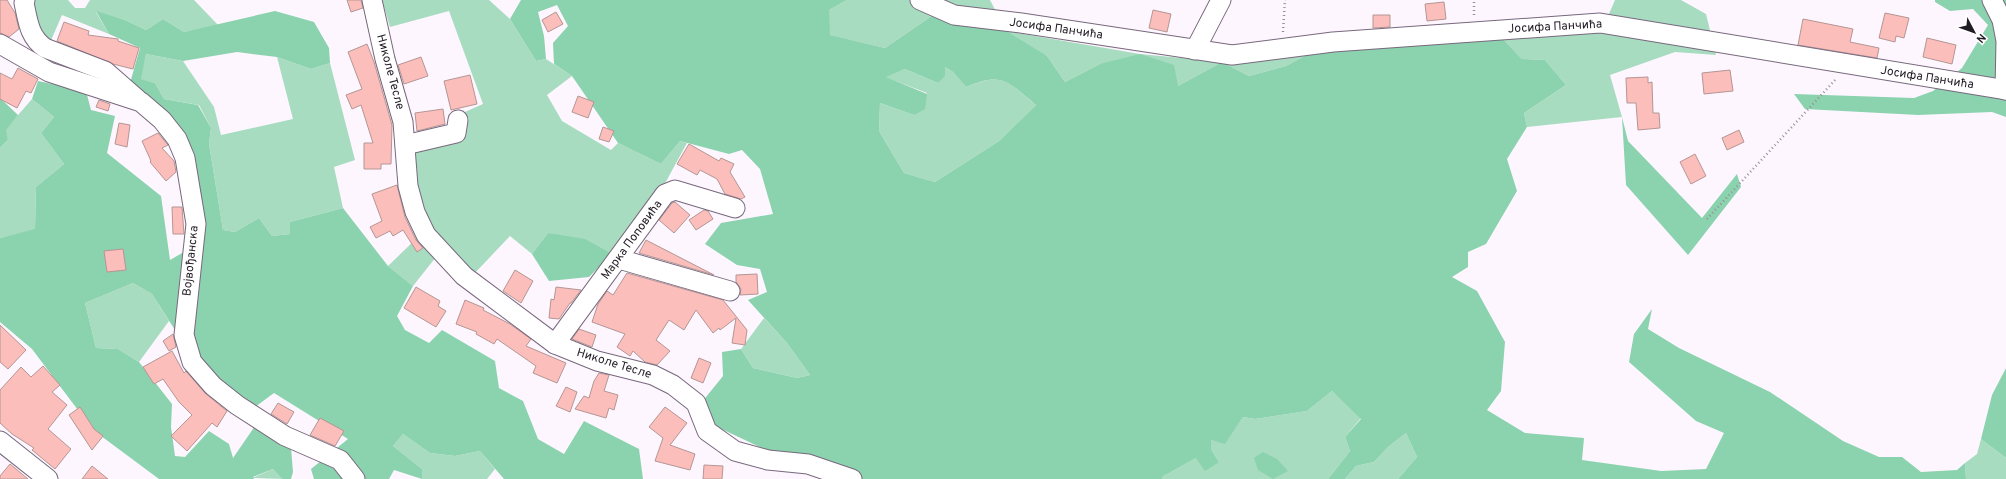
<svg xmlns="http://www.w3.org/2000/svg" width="2006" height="479" font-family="Overpass,sans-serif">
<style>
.green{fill:#a7dcc0}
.forest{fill:#8bd2ae;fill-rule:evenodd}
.building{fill:#fbbebb;stroke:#b49694}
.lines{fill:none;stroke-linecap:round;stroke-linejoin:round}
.minor-casing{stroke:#78687d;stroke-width:21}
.path{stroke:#958f97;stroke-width:2.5;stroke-dasharray:1 3;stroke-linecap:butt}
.minor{stroke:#fff;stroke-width:19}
.labels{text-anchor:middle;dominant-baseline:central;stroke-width:4;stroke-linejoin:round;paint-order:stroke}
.street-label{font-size:12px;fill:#211b23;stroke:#fff}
</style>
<rect width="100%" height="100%" fill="#fdf6ff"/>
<!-- green -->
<g class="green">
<path d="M32,0H68L75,8H85L90,0H194L218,25L184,32L163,19L146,30L125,20L96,12L109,34L62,15L49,45L34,29Z"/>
<path d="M382,0H489L510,19L536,61L546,59L572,76L547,95L562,121L611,150L618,143L661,164L680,141L687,143L657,198L612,254L548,233L532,254L510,236L473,275L428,229L406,147L456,133L458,115L483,104L449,11L390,27Z"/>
<path d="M847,0H990L1006,31L1140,54L1222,62L1308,54L1286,66L1249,76L1222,62L1178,86L1100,64L1065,82L1047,56L933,15L885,48L829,35V10Z"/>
<path d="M1615,0H1681L1706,14L1716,55L1675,52L1610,75L1622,117L1527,127L1524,113L1566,85L1545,60L1522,59L1500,36L1602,30Z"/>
<path d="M146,54L183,61L214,107L221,135L293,119L277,57L311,69L330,63L355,160L334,167L343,208L290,222V234L272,236L259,218L235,232L223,230L209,144L211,128L199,105L164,99L155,83L140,79Z"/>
<path d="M945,67L953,72L966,87C1004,71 1008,82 1036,105L999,141L935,182L904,173L879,131L880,103L914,115L927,93L885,77L905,69L938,83Z"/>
<path d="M32,99L54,117L41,133L64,164L36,187L35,230L0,238V148L8,140L5,130Z"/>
<path d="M419,236L436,257L413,286L388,266Z"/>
<path d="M133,283L152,294L169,321L139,362L118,349L96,348L85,303Z"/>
<path d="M764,318L787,343L810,375L797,378L753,368L741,349Z"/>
<path d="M1332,391L1361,418L1345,437L1350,451L1328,479H1162V477L1196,458L1219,462L1211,449V440L1225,443L1243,417L1255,419L1307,411Z"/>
<path d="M1406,433L1417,457L1398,479H1345L1356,466L1374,462L1388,447Z"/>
<path d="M403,434L430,453L455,456L480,451L495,469L487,479H422V469L393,446Z"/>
<path d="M1981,439L2006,458V479H1966L1965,463L1977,454Z"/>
<path d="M273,469L282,479L252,478Z"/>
</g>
<!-- forest -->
<g class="forest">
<path d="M521,0H847L829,10L830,35L885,48L933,15L1006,31L1047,56L1065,82L1100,64L1140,54L1174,65L1178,86L1222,62L1249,76L1286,66L1308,54L1500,36L1522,59L1545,60L1566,85L1524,113L1527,127L1507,159L1517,191L1486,244L1468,252V267L1452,277L1477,291L1505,342L1501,391L1487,410L1525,433L1584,438L1582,460L1661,471L1706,469L1724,433L1696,421L1629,362L1634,334L1652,309L1648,329L1679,348L1770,392L1843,441L1879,457H1902L1921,472L1957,470L1965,463L1966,479H1398L1417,457L1406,433L1388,447L1374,462L1356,466L1345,479H1328L1350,451L1345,437L1361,419L1332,391L1307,411L1255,419L1243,417L1225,444L1211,440V449L1219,462L1205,471L1196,458L1162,477V479H838L766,450L713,425L702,402L723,376L722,352L741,349L753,368L797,378L810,375L787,343L748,300L767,292L760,269L737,265L705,244L721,223L773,214L760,169L742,150L729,154L680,141L661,164L618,143L572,76L554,64L553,43L568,26L557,5L538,12L544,36L546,59L536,61L510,19ZM945,67L953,72L966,87C1003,71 1008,82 1036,105L999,141L935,182L904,173L879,131L880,103L914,115L925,109L927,94L886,77L905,69L938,83L945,76Z"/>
<path d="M1935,0H2006V117L1992,112L1918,115L1805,109L1794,94L1914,98L1933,91L1962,68L1988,25L1973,9L1950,11L1935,2Z"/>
<path d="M96,11L125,20L146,30L163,19L184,32L275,11L314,22L329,48L330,63L311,69L277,57L237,52L183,61L146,54L141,79L155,83L164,99L198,105L211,128L209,144L223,230L235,232L259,218L272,236L290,234V222L343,208L388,266L413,286L397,316L405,330L429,343L442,330L495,361L499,388L523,401L538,439L564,454L584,421L639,449L643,479H504L480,451L455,456L430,453L403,434L393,446L422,469V479L394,470L389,479H314L311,469L348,439L274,393L255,407L212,373L175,330L152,294L133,283L85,303L96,348L118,349L139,362L172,404L171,427L175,456L185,457L209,431L229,444L233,458L255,426L291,448L293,472L291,479H282L273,469L253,477L254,479H159L93,430L32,349L0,322V238L35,229L36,187L64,164L41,133L54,117L32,99L38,81L86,91L91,110L115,116L107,153L161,196L170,260L189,249L182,132L130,83L140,48L109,34Z"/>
<path d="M0,98L18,115L6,130L8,140L0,148Z"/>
<path d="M1622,117L1628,141L1702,218L1737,174L1741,187L1688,255L1626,185Z"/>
<path d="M548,233L585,239L612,254L589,277L549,281L532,254Z"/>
<path d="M2006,368V458L1981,439L1992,395Z"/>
<path d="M1263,452L1277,459L1288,471L1273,479L1258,470L1254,458Z"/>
</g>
<!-- building -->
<g class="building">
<path d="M0,0H7L15,13L19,29L9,37L0,33Z"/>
<path d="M347,0H361L363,8L351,12Z"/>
<path d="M1444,2L1446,19L1427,21L1425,4Z"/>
<path d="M1153,10L1171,14L1167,32L1149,28Z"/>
<path d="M556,12L563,24L548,32L542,20Z"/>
<path d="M1885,13L1909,18L1904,38L1896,36L1895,42L1879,38Z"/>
<path d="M1373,15H1390V27L1373,28Z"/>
<path d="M1803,19L1853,29L1850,42L1879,48L1877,58L1798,45Z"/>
<path d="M64,22L89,31L88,35L118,39V41L139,48L133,69L113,64L57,41Z"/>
<path d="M1927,38L1956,45L1952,64L1923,57Z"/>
<path d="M367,44L374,62L392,125L391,164H381V169H364V143H373L361,105L352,109L346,95L362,89L348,52Z"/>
<path d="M421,57L428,76L404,84L398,65Z"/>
<path d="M18,68L38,79L31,93L26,91L17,108L0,99V73L12,79Z"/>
<path d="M1730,70L1733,91L1704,94L1702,73Z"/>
<path d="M470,75L477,104L451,110L444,81Z"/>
<path d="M1648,77V83L1652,82L1653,113H1659L1660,128L1638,130L1636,103H1627L1626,78Z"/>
<path d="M578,96L594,102L588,118L572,112Z"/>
<path d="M99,100L110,104L108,111L96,107Z"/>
<path d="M443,109L445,124L417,131L415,113Z"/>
<path d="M119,123L130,125L127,147L115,144Z"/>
<path d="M603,127L614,131L609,142L599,139Z"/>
<path d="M1739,130L1744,142L1727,150L1722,138Z"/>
<path d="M158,133L168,145L162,148L174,161L176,172L166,181L150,162L151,161L142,141Z"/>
<path d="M689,144L719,161L721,158L734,164L730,172L745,197L741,199L725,194L717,179L700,170L697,175L677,164Z"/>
<path d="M1695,154L1706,176L1691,184L1680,162Z"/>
<path d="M397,185L405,217L416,240L423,248L417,252L403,230L393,236L390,231L376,238L370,227L382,221L372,194Z"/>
<path d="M675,202L690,215L674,233L659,220L672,203Z"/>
<path d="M172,207H182L184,234H173Z"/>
<path d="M704,210L708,211L713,219L696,230L689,220Z"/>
<path d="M646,240L714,275L639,253Z"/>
<path d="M123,249L126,270L107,272L104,251Z"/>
<path d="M515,270L533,281L521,303L503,291Z"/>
<path d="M627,273L723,300L747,330L745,345L732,343L736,318L720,330L719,328L713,333L696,310L684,330L669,320L656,340L670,351L657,365L645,362L633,351L630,356L617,347L625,334L592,322L598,304L607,291L613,295Z"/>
<path d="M757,274L758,294L740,295L741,289L736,282V275Z"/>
<path d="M416,287L440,301L438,306L446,311L436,327L404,308Z"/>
<path d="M556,287L581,290L571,303H570L559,319L549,318L551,299L554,300Z"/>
<path d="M465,300L484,308L483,310L510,324L531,339L526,346L566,363L557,383L533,373L536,366L497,339L494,344L476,334L477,332L456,324Z"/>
<path d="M0,325L26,350L8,369L0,362Z"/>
<path d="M579,329L596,335L592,347L572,339Z"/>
<path d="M173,334L176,347L169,351L163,341Z"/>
<path d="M172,351L184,373L186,371L205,393L227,411L217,427L212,423L187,451L171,436L192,415L179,402L163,379L154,384L143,367Z"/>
<path d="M699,358L711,363L703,383L691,378Z"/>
<path d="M43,366L60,385L52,392L67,405L48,429L71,449L55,469L32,450L34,448L12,434L0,423V390L21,367L31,377Z"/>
<path d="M599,373L609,375L604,391L618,395L614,410L609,408L606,418L575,409L584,396L589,398L594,381Z"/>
<path d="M566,387L577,392L570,412L556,406Z"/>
<path d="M278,403L294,412L287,424L271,414Z"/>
<path d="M80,407L94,429L103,436L92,450L69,415Z"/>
<path d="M665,407L687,423L670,445L695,454L690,470L655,461L663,438L649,427Z"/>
<path d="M320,418L344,431L335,446L310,435Z"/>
<path d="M10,464L28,479H0V476Z"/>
<path d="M704,465L723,466L722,479H703Z"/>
<path d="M92,466L108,479H82Z"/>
</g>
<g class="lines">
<!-- minor casing -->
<g class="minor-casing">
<g id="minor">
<path d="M25,0L24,3C28,21 29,37 45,48L105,71L137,99"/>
<path d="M372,0L385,59L403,122L408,186L415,212L426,235L464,276L555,344L597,361L653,375L673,385L696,403L707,431L735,451L768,460L808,464L852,479"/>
<path d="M920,0L954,15L1021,23L1232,55L1333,42L1600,23L2006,90"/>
<path d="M1992,0L2002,20L2006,41L2005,90"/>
<path d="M0,44L49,72L141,102L162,120L177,139L185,158L196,224L184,335L192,362L213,386L237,405L285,436L340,460L355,479"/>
<path d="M1195,50L1221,0"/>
<path d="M405,145L456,133L458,120"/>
<path d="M619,259L730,291"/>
<path d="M555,344L665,194L675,190L735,208"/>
<path d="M0,441L48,479"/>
</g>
</g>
<!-- path -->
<g class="path">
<path d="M1474,15V0"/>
<path d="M1283,32L1285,0"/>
<path d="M1707,219L1836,79"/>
</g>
<!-- minor -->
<use href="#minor" class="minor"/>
</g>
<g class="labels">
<!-- street labels -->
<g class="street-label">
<text transform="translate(1555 27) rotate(-3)">Јосифа Панчића</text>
<text transform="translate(1056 29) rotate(8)">Јосифа Панчића</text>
<text transform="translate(390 72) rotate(75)">Николе Тесле</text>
<text transform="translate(1927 78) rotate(9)">Јосифа Панчића</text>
<text transform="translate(632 240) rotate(-54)">Марка Поповића</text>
<text transform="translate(191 261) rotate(-84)">Војвођанска</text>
<text transform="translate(614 364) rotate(17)">Николе Тесле</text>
</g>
</g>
<!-- north arrow -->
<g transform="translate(1974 32) rotate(131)" stroke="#ffffff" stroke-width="3" paint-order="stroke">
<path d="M0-3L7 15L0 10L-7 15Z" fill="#211b23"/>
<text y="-6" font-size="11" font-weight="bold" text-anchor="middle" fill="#211b23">N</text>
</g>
</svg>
